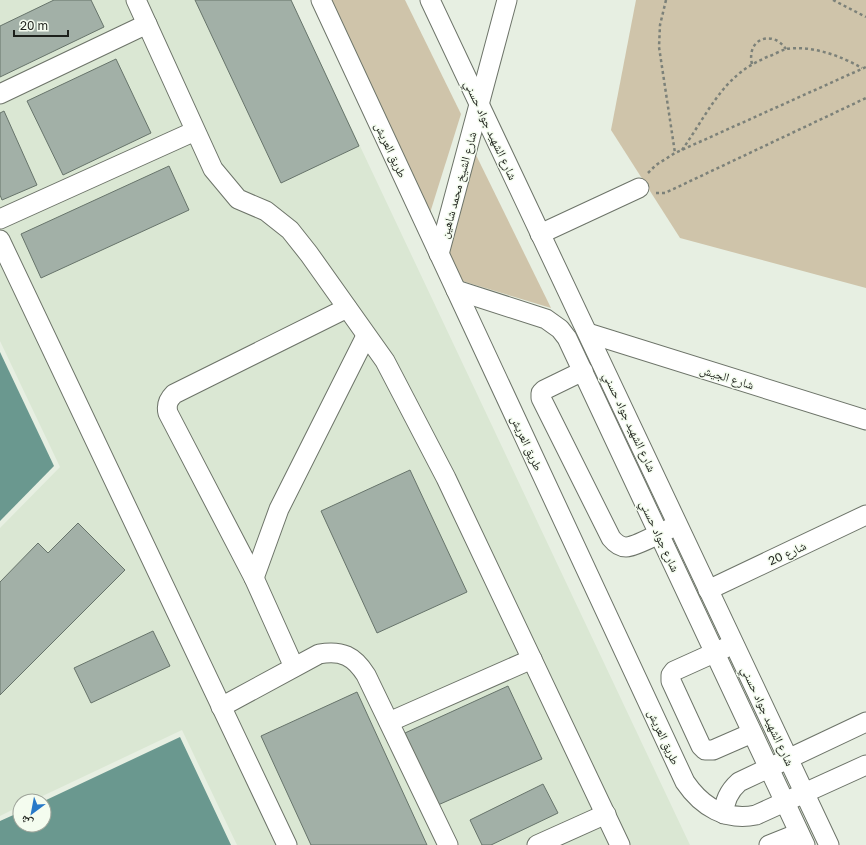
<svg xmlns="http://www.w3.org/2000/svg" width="866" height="845" font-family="'Golos Text','Noto Naskh Arabic',sans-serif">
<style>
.built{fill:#dae7d3}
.green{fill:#cfc4aa}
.water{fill:#6a988f}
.building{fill:#a2b0a7;stroke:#67746b}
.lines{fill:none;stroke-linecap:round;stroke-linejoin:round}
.minor-casing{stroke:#6d7469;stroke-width:21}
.path{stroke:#7c8179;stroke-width:2.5;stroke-dasharray:3 3;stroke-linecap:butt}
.minor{stroke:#fff;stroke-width:19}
.labels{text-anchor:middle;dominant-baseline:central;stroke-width:3;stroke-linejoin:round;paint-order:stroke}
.street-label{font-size:12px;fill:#1d201b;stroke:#f4fcef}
</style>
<rect width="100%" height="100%" fill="#e7efe2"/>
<!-- built -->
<path class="built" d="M0,0H291L690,845H237L182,730L32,801H20V806L0,816V528L60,467L0,341Z"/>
<!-- green -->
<g class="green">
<path d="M330,0H405L461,114L430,213Z"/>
<path d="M636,0H866V288L680,238L611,130Z"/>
<path d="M476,155L551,308L459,280L445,253Z"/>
</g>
<!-- water -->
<g class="water">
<path d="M0,352L54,466L0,521Z"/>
<path d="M180,737L231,845H0V821L20,812V825H44V801Z"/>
</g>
<!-- building -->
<g class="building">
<path d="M54,0H91L104,27L0,77V26Z"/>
<path d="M195,0H291L359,146L281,183Z"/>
<path d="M116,59L151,133L63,175L27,101Z"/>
<path d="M4,111L37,185L2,200L0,195V113Z"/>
<path d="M169,166L189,210L41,278L21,234Z"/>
<path d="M410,470L467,592L377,633L321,511Z"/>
<path d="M78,523L125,570L0,695V582L38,543L48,553Z"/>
<path d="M153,631L170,666L91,703L74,668Z"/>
<path d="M508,686L542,759L438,805L405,733Z"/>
<path d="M357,692L427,845H311L261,736Z"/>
<path d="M543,784L558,813L491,845H482L470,820Z"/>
</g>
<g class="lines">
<!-- minor casing -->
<g class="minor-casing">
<g id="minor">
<path d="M136,0L213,169L238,199L266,211L290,230L309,254L385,361L446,478L620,845"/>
<path d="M321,0L685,782C702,807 726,821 756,815L866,765"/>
<path d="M430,0L829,845"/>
<path d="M0,94L147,24"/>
<path d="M0,219L195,131"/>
<path d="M540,234L639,188"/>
<path d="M0,240L287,845"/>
<path d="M439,254L507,0"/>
<path d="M456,290L546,319L560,329L567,338L805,845"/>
<path d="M588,333L866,420"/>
<path d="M583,371L544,390L541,393V398L611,538C615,543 619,547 626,547C635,547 660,533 669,529"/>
<path d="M254,578L279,509L366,336"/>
<path d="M708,590L866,515"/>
<path d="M725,648L674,671L671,675V681L701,746L705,750H713L752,733"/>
<path d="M294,667L254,578L168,413C166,405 168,400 174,394L347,308"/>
<path d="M221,707L319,654C342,650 354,656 366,675L448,845"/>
<path d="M389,722L532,659"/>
<path d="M724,814C724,801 729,791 739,782L866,722"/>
<path d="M537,845L606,814"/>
<path d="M769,845L799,833"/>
</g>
</g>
<!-- path -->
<g class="path">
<path d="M666,0L660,25L659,47L675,153"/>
<path d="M833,0L866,17"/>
<path d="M752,64C746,39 772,29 786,49"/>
<path d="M682,150C697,129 710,104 727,85C739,72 751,64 767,57C773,55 780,51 786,49C812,45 841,56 862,68"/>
<path d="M648,173L656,165L675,153L866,67"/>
<path d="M656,193H665L866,98"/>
</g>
<!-- minor -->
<use href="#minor" class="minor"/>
</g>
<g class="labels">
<!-- street labels -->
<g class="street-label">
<text transform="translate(491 130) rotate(65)">شارع الشهيد جواد حسني</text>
<text transform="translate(391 150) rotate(65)">طريق العريش</text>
<text transform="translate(458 185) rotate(-75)">شارع الشيخ محمد شاهين</text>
<text transform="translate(727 377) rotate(17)">شارع الجيش</text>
<text transform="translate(630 422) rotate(65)">شارع الشهيد جواد حسني</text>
<text transform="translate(527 443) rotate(65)">طريق العريش</text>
<text transform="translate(660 536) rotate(65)">شارع جواد حسني</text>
<text transform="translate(787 553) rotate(-25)">شارع 20</text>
<text transform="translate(768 716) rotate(65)">شارع الشهيد جواد حسني</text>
<text transform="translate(664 737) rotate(65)">طريق العريش</text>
</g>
</g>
<!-- north arrow -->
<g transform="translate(32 813) rotate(212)"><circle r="19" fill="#f4fcef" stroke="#9ea49a"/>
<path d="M0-3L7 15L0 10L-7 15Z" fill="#2879c8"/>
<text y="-6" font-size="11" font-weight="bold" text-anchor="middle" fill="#1d201b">ش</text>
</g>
<!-- scale -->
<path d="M14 30v6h54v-6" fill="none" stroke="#1d201b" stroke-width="2"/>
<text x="20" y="30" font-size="12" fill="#1d201b" stroke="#f4fcef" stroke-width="3" paint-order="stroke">20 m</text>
</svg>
